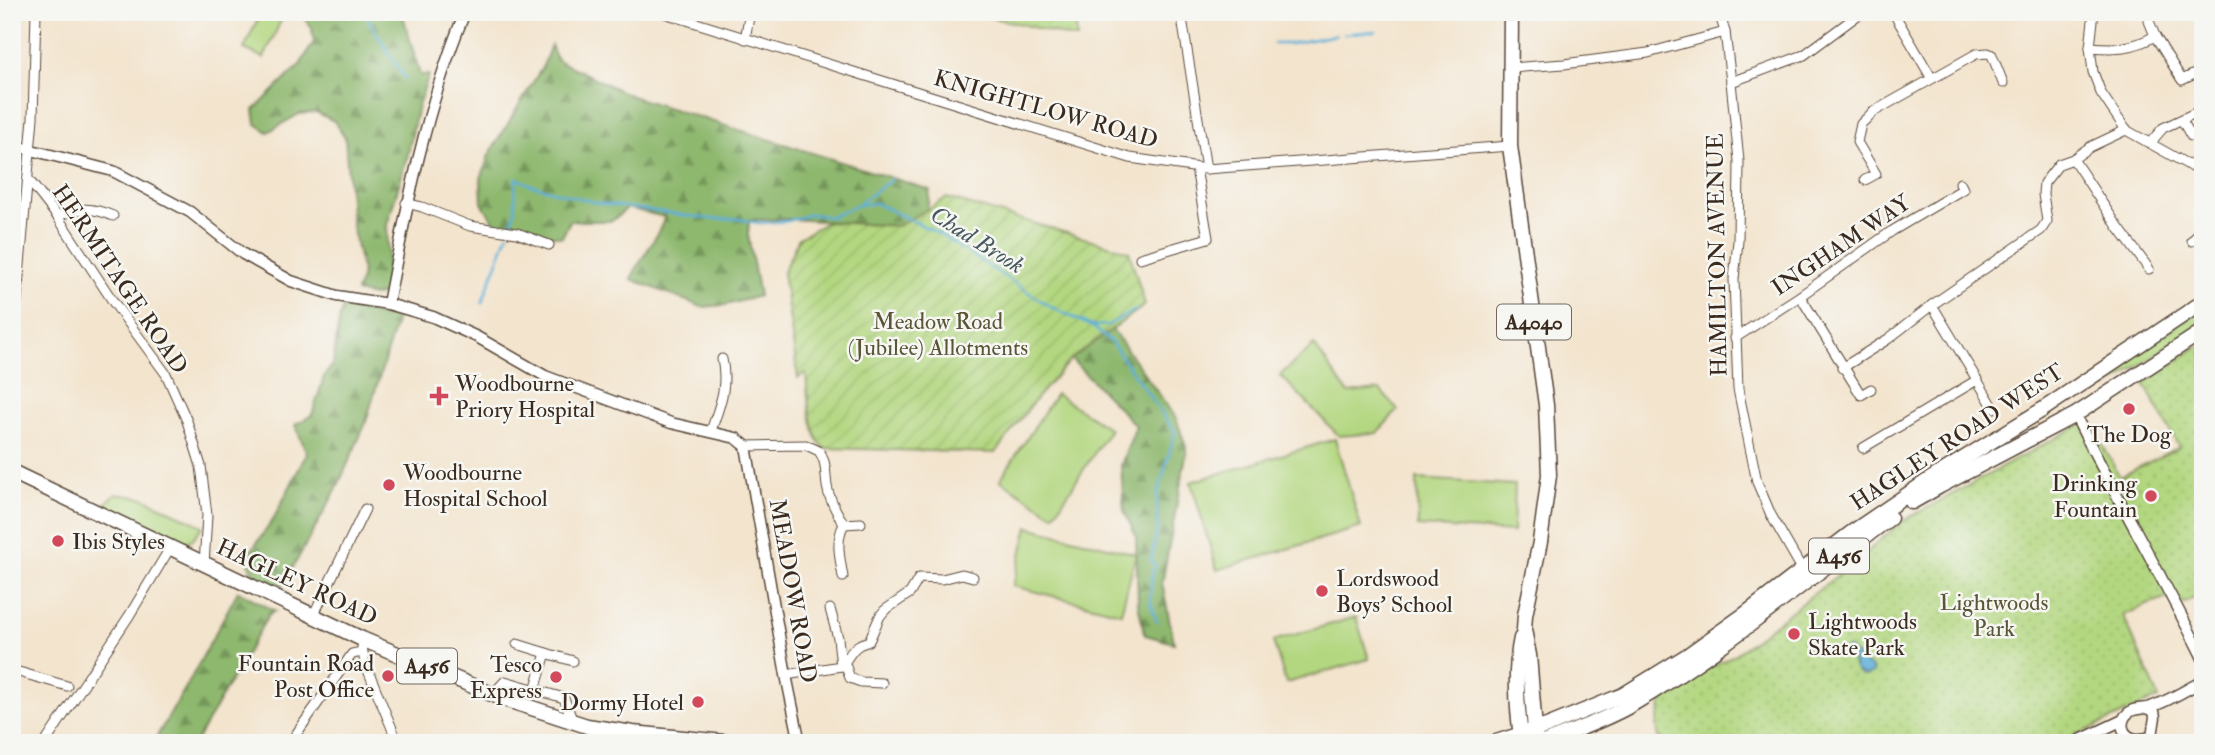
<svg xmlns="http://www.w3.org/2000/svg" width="2215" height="755" font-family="'IM FELL Double Pica',serif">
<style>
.grass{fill:#b3d780;stroke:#77804f;stroke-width:2}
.forest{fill:url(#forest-firs);stroke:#647146;stroke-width:2}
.park{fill:url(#park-dots);stroke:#77804f;stroke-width:2}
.garden{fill:url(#garden-furrows);stroke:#77804f;stroke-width:2}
.water{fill:#5eb0d9;stroke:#4c6d7c;stroke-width:2}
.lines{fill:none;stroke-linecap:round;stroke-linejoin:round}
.stream{stroke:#5eb0d9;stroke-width:2.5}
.minor-casing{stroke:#574638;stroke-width:11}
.tertiary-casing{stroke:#574638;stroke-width:13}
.secondary-casing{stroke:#574638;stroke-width:15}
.primary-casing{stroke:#574638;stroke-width:17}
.trunk-casing{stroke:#574638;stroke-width:17}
.minor{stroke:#fff;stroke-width:9}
.tertiary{stroke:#fff;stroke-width:10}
.secondary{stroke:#fff;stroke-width:12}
.primary{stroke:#fff;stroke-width:14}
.trunk{stroke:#fff;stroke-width:14}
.poi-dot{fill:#d1495b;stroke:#f6f6f2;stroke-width:2.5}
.labels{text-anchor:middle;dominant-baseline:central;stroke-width:5;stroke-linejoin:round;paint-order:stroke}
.shield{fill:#f6f6f2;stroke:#73675e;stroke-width:2}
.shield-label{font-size:21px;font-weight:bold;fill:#3b2a1e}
.street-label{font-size:23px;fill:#3b2a1e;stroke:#f6f6f2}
.park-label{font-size:23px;fill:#595536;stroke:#f6f6f2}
.poi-label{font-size:23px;fill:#3b2a1e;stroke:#f6f6f2;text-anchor:start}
.water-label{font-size:24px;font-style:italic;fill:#47595f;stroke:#f6f6f2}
</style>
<defs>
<pattern id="forest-firs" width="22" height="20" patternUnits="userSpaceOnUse" patternTransform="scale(1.75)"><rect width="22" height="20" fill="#8eb86e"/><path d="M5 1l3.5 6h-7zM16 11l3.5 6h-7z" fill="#75965a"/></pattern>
<pattern id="park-dots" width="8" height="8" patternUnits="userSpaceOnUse" patternTransform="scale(1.75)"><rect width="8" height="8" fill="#b3d780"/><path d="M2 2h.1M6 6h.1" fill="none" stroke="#9bb96e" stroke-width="1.8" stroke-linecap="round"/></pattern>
<pattern id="garden-furrows" width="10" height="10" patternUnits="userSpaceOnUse" patternTransform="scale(1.75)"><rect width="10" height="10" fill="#b3d780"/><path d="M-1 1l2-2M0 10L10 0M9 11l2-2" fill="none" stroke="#9bb96e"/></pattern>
</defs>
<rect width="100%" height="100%" fill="#f6f6f2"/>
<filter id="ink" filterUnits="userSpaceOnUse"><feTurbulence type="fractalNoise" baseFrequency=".0143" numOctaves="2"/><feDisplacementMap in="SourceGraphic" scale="14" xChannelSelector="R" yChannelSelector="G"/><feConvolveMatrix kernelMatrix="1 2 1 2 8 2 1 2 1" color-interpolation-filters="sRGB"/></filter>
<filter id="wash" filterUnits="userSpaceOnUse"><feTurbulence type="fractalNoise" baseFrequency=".00686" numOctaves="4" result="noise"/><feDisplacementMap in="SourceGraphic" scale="28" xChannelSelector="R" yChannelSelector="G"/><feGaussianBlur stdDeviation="1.57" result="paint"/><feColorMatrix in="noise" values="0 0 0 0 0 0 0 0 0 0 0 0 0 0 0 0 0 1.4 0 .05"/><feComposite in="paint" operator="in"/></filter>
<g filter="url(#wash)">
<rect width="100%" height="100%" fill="#f3e4cd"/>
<!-- grass -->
<g class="grass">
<path d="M261,12H275L283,16L264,58L244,49Z"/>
<path d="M2203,308V324L2106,388L2101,386L2100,377Z"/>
<path d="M1314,345L1348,393L1380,390L1398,410L1377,433L1339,436L1280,375Z"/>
<path d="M1056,394L1110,429L1054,515L1000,480Z"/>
<path d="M1335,439L1361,527L1217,570L1191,482Z"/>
<path d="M1417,479L1515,485L1513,532L1418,526Z"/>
<path d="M116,494L144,498L203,526L192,540L182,543L102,506Z"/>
<path d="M1028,527L1136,554L1121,613L1013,586Z"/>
<path d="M1356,617L1369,659L1286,683L1273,641Z"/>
</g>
<!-- forest -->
<g class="forest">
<path d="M301,12H402L420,75H429L418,105L408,154L387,225L388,255L384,294L373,296L356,292L361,279L362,271L352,225L345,137L334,121L316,112L299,114L268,132L256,124L254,110L300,65L314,42L312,28Z"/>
<path d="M551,45L557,60L631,96L930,190L927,210L898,226L791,219L749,220L748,235L759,296L726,305L702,307L631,279C641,258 657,239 665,217L627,208L612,221H570L562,237L497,226L482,203L481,179L489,155L543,66Z"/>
<path d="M344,306L385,317L398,315L365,425L335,492L283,585L267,584L255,577L249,565L251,551L273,520L307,453L295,425L312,415L324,377L333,364L340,315Z"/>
<path d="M1112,329L1176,418L1187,450L1162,583L1174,643L1145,635L1138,604L1136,536L1124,510L1121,465L1136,426L1071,359Z"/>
<path d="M238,591L275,611L269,614L195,743H153L189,682Z"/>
</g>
<!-- park -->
<g class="park">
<path d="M965,12H1075L1077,39L1021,24Z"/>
<path d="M2203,343V593L2185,603L2164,598L2123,615L2159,698L2059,743H1665L1662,738H1659L1657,726L1661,705L1671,692L1690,678L1736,654L1860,558L1901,522L2089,420L2120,477L2179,447L2144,383Z"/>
</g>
<!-- garden -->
<path class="garden" d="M947,198L1129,251L1145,305L1071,359L1039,395L995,453L823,448C808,429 808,396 806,373L798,378L783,272L799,238L827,222L898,226Z"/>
<!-- water -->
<path class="water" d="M1847,648L1872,669L1873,673L1865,676C1850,671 1857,667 1851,657C1849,655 1846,653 1844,650Z"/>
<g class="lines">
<!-- stream -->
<g class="stream">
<path d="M367,12L368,19L405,79"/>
<path d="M1344,34L1376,31"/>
<path d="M1274,44H1289L1336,35"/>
<path d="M858,204L892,179"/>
<path d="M510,228L515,211L516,178L531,185L597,203L711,219H738L759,223L788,221L811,214L831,217L857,205L875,203L936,232L1051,307L1093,327L1111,342L1175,432L1157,498L1158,525L1151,561L1155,566L1152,574L1150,601L1157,622"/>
<path d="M482,303L508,234"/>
<path d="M1094,326L1108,325L1136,310"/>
</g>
</g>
</g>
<g filter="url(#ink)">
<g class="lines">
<!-- minor casing -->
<g class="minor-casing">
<g id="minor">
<path d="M661,12L1130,158L1206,169L1510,146"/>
<path d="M1181,12L1206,169"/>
<path d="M1719,12L1725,32L1731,82L1739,161L1738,241L1734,279L1738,389L1757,482L1771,515L1802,569"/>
<path d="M1893,12L1931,77"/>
<path d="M2094,12L2090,47L2093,72L2101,93L2126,130L2203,173"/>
<path d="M2149,21L2155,36L2182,80L2203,70"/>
<path d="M745,39L750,12"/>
<path d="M2090,47C2116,49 2132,49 2155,36"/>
<path d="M1510,68L1564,64L1648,53L1725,32"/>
<path d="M1731,82L1804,55L1862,12"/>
<path d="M2182,120L2191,136"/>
<path d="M2150,143L2163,128L2195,113"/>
<path d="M2073,159L2118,227L2149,269"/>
<path d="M28,179L57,216L114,303L166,374L187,421L201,466L207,515L204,565"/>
<path d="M1865,180L1876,174L1857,142L1861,124L1873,112L1976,54L1988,53L1992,55L2003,83"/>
<path d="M406,203L422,207L470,226L517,233L549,245"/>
<path d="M57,216C81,208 89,206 113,216"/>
<path d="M2192,241L2203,229"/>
<path d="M1140,258L1208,238L1196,168"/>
<path d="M1800,296L1861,395L1871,389"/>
<path d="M1932,305L1994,408"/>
<path d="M1735,338L1800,296L1892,231L1963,189L1960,183"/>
<path d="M12,355L33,118L36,12"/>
<path d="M1842,368L1888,339L1932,305L2041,230L2047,221L2043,194L2044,183L2059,164L2073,159L2090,147L2126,130"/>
<path d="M711,431C720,404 728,388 722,359"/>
<path d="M746,446L806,445L819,451C827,462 825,473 827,486C829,499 837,513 844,524L861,523"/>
<path d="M1863,448L1977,380"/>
<path d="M843,577C840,558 835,541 844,524"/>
<path d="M830,609L838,638L841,666"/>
<path d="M313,616L365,509"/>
<path d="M517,644L546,653"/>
<path d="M362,647L365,663L398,743"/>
<path d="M845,664L850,678L861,682L882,683"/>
<path d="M12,670L67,686"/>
<path d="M786,675L841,666C848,660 850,650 859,645C862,643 865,643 869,641L880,616L885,610L910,593L919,578L942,579L962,574L973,577"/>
<path d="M535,690L546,653L573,661"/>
<path d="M492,695L505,681L564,698L573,722"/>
<path d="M198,741L201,743"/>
<path d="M45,743L129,616L170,548"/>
<path d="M290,743L352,654L362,652"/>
</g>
</g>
<!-- tertiary casing -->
<g class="tertiary-casing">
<g id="tertiary">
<path d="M12,145L113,171L190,212L243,254L291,281L337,296L388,304L433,317L477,337L545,376L671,423L736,438L746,446L786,675L800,743"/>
<path d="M388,304C407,204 426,107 465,12"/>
<path d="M2075,415C2116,497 2162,576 2203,658"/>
<path d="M2147,708L2154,711L2155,717L2152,736C2125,748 2113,722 2131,711C2137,708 2142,709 2147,708C2166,703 2185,690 2203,681"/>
<path d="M2074,743L2123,720"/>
</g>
</g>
<!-- secondary casing -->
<g class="secondary-casing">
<path id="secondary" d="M591,729L619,743"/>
</g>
<!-- primary casing -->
<g class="primary-casing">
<g id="primary">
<path d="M1511,12L1510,146L1546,405L1549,475L1540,542L1525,615L1524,630L1529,655L1536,743"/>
<path d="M1521,638C1514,670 1517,710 1522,743"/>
</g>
</g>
<!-- trunk casing -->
<g class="trunk-casing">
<g id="trunk">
<path d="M12,472L362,639L501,698L587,726L633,733L734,743"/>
<path d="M1912,502L1940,486L2075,415L2203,331"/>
<path d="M1493,743L1547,726L1623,695L1688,655L1744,615L1851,533L1926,482L2042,410L2203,302"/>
<path d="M1543,743C1573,731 1603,721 1631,705C1723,651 1804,581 1890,518"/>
</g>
</g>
<!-- minor -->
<use href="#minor" class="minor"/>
<!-- tertiary -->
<use href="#tertiary" class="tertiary"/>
<!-- secondary -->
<use href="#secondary" class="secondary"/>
<!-- primary -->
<use href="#primary" class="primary"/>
<!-- trunk -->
<use href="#trunk" class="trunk"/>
</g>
</g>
<!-- markers -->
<g class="poi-dot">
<path d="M435.5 385.5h7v7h7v7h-7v7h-7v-7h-7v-7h7z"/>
<circle cx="2129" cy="409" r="7"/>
<circle cx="389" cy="485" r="7"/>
<circle cx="2151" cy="496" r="7"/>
<circle cx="58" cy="541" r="7"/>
<circle cx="1322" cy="591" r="7"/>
<circle cx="1794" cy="634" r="7"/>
<circle cx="388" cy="676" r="7"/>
<circle cx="556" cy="677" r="7"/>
<circle cx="698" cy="702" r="7"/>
</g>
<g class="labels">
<!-- shield labels -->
<g class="shield">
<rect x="1497" y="304.5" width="74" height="35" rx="5"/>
<rect x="1809" y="538.5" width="60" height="35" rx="5"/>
<rect x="397" y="648.5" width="60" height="35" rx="5"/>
</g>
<g class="shield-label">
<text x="1534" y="322">A4040</text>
<text x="1839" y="556">A456</text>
<text x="427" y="666">A456</text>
</g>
<!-- street labels -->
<g class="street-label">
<text transform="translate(1046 109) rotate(16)">KNIGHTLOW ROAD</text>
<text transform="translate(1841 245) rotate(-34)">INGHAM WAY</text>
<text transform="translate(1717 255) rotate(-91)">HAMILTON AVENUE</text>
<text transform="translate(120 279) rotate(56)">HERMITAGE ROAD</text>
<text transform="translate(1957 437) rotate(-33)">HAGLEY ROAD WEST</text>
<text transform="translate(297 582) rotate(25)">HAGLEY ROAD</text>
<text transform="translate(793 591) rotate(80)">MEADOW ROAD</text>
</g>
<!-- park labels -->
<g class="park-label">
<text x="938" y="321">Meadow Road<tspan x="938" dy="26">(Jubilee) Allotments</tspan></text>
<text x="1994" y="602">Lightwoods<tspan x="1994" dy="26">Park</tspan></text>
</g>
<!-- poi labels -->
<g class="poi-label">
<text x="455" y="383">Woodbourne<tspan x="455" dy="26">Priory Hospital</tspan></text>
<text x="2129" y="434" text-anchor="middle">The Dog</text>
<text x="403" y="472">Woodbourne<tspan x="403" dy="26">Hospital School</tspan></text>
<text x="2137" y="483" text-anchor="end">Drinking<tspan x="2137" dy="26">Fountain</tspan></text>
<text x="72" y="541">Ibis Styles</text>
<text x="1336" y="578">Lordswood<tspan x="1336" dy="26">Boys' School</tspan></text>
<text x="1808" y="621">Lightwoods<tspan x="1808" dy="26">Skate Park</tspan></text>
<text x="374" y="663" text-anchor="end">Fountain Road<tspan x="374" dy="26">Post Office</tspan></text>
<text x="542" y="664" text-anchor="end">Tesco<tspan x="542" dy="26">Express</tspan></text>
<text x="684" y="702" text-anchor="end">Dormy Hotel</text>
</g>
<!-- water labels -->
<g class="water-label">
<text transform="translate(977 240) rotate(32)">Chad Brook</text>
</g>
</g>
<!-- margin -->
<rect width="2215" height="755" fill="none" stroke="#f6f6f2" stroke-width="42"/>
</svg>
